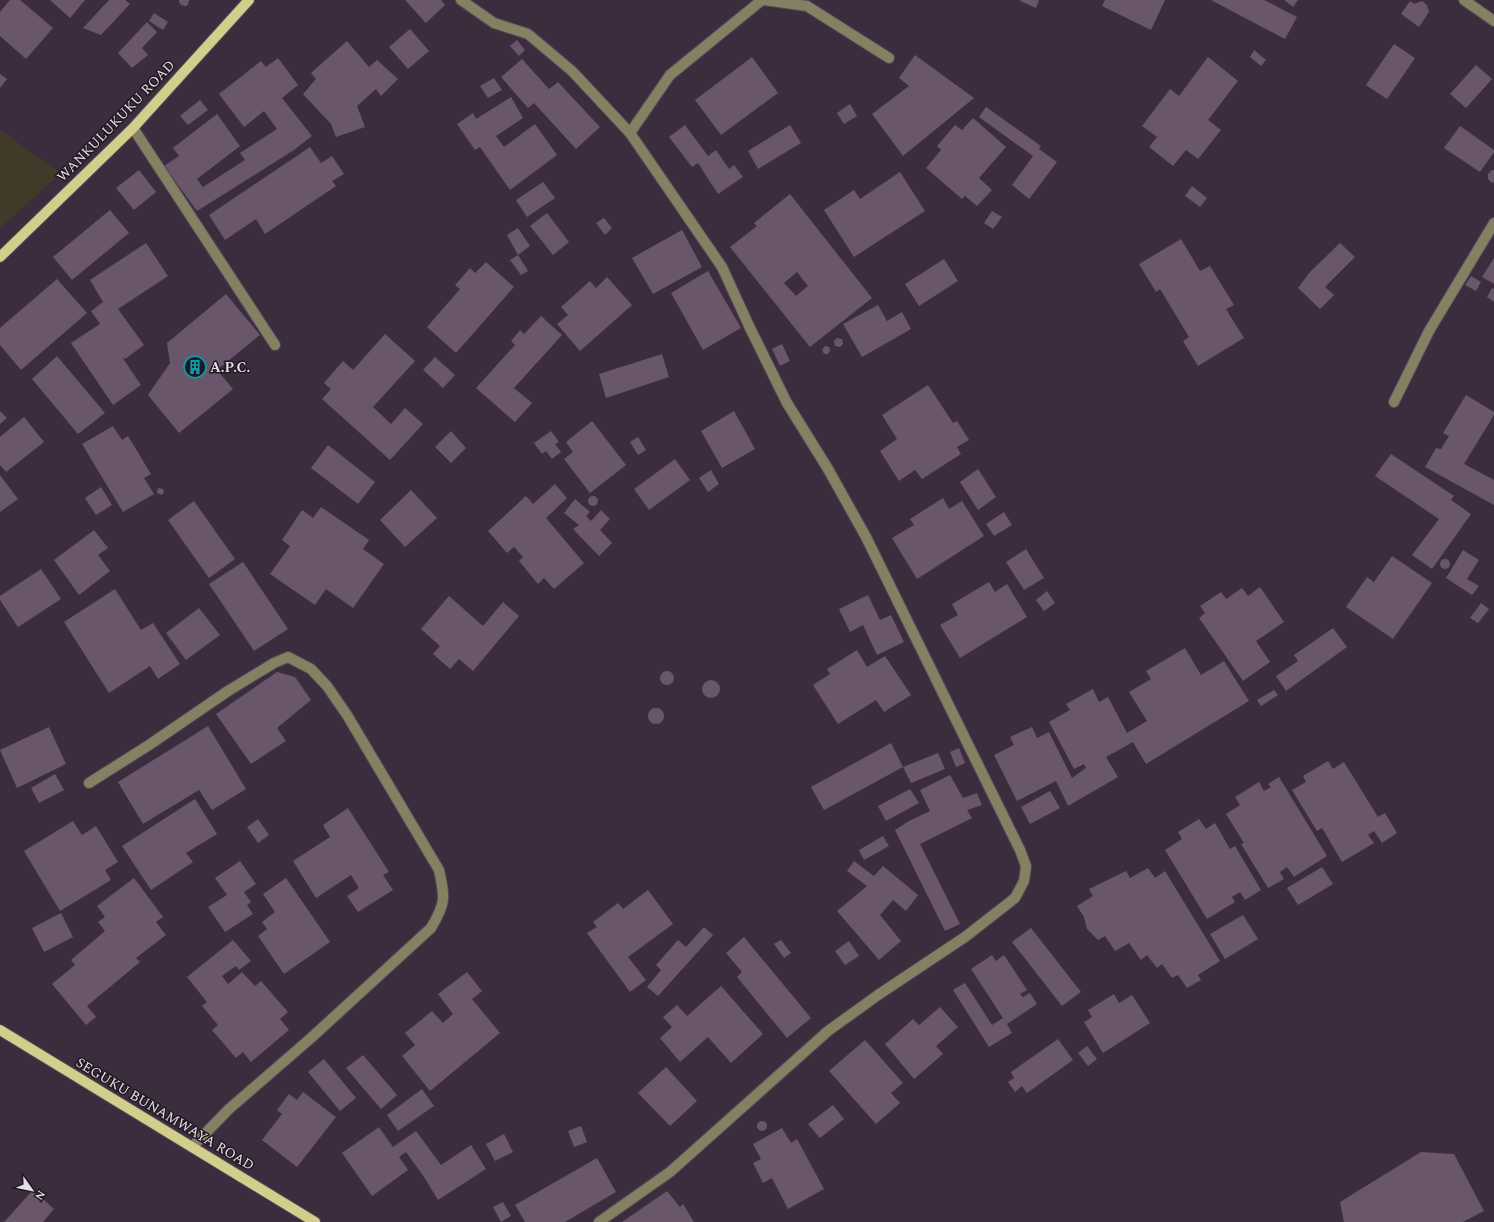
<svg xmlns="http://www.w3.org/2000/svg" width="1494" height="1222" font-family="Spectral,serif">
<style>
.commercial{fill:#413a29}
.building{fill:#69566b;fill-rule:evenodd}
.lines{fill:none;stroke-linecap:round;stroke-linejoin:round}
.minor-casing{stroke:#574959;stroke-width:12}
.major-casing{stroke:#574959;stroke-width:12}
.minor{stroke:#838161;stroke-width:10}
.major{stroke:#d4ce8c;stroke-width:10}
.labels{text-anchor:middle;dominant-baseline:central;stroke-width:3;stroke-linejoin:round;paint-order:stroke}
.street-label{font-size:14px;fill:#e6dce7;stroke:#1f1820}
.poi-label{font-size:14px;font-weight:bold;fill:#e6dce7;stroke:#1f1820;text-anchor:start}
</style>
<rect width="100%" height="100%" fill="#3c2d3e"/>
<!-- commercial -->
<path class="commercial" d="M0,130L61,173L0,228Z"/>
<!-- building -->
<g class="building">
<path d="M10,0H20L53,28L26,59L0,36V12Z"/>
<path d="M50,0H85L70,18Z"/>
<path d="M109,0H125L130,4L101,35L83,28Z"/>
<path d="M179,0H189L188,5L185,6L181,5L179,2Z"/>
<path d="M405,0H441L445,5L426,23Z"/>
<path d="M1021,0H1039L1036,8L1020,1Z"/>
<path d="M1105,0H1165L1151,30L1102,6Z"/>
<path d="M1211,0H1264L1297,17L1285,39Z"/>
<path d="M1284,0H1298L1293,7Z"/>
<path d="M1410,1L1414,4L1422,1L1427,5L1429,12L1419,27L1401,14Z"/>
<path d="M154,13L168,22L163,30L149,21Z"/>
<path d="M147,22L157,32L142,48L148,55L132,68L118,53Z"/>
<path d="M410,29L429,51L408,69L389,47Z"/>
<path d="M517,40L525,50L519,56L510,46Z"/>
<path d="M347,41L369,67L377,60L398,79L381,96L376,89L357,106L365,127L336,137L331,124L303,94L316,79L311,73Z"/>
<path d="M1394,44L1415,58L1387,99L1366,85Z"/>
<path d="M1254,50L1266,60L1261,66L1250,57Z"/>
<path d="M915,55L974,98L903,156L872,114L909,86L899,78Z"/>
<path d="M752,57L778,93L721,135L695,100Z"/>
<path d="M1208,57L1238,81L1208,120L1221,130L1198,159L1186,150L1173,166L1149,147L1157,137L1142,126L1170,89L1179,96Z"/>
<path d="M278,58L298,85L282,98L312,136L294,150L197,211L164,166L179,156L173,148L217,114L240,146L197,179L203,187L245,160L240,153L277,129L264,111L244,127L219,94L261,61L266,67Z"/>
<path d="M522,59L549,89L558,82L600,127L576,149L534,103L528,108L501,77Z"/>
<path d="M1476,65L1492,79L1466,108L1450,94Z"/>
<path d="M0,74L7,79L0,88Z"/>
<path d="M494,78L502,90L488,98L480,86Z"/>
<path d="M511,97L523,118L496,136L504,147L535,124L557,155L510,190L480,147L475,150L457,124L473,113L476,119Z"/>
<path d="M200,100L208,110L188,125L180,116Z"/>
<path d="M850,104L857,116L844,124L837,113Z"/>
<path d="M986,107L1041,146L1039,149L1057,162L1029,199L1012,185L1033,156L979,117Z"/>
<path d="M973,118L1006,147L979,178L992,190L977,206L965,196L962,199L926,168L941,150L937,146L955,125L962,130Z"/>
<path d="M685,125L708,156L716,150L729,169L734,165L743,177L718,194L698,163L692,167L669,137Z"/>
<path d="M790,125L801,143L758,169L748,151Z"/>
<path d="M1460,126L1494,150V152L1480,172L1444,148Z"/>
<path d="M310,147L321,163L332,156L344,174L332,181L336,186L265,234L256,219L225,240L209,215Z"/>
<path d="M139,170L156,192L134,210L116,188Z"/>
<path d="M1492,170H1494V182L1492,183L1488,179V174Z"/>
<path d="M900,172L925,211L854,257L824,210L854,190L860,199Z"/>
<path d="M543,182L555,198L527,217L516,200Z"/>
<path d="M1192,186L1207,198L1200,207L1185,196Z"/>
<path d="M790,194L872,298L810,347L730,247L757,226L754,223ZM797,272L808,286L796,296L784,283Z"/>
<path d="M110,210L129,233L72,280L53,257Z"/>
<path d="M992,211L1002,217L993,229L984,223Z"/>
<path d="M547,213L569,242L553,255L530,226Z"/>
<path d="M604,218L612,228L605,235L596,223Z"/>
<path d="M518,228L530,246L518,255L507,235Z"/>
<path d="M682,230L702,267L653,294L632,258Z"/>
<path d="M1181,239L1200,271L1210,266L1234,305L1226,309L1244,338L1198,366L1183,341L1189,337L1160,289L1156,292L1139,264Z"/>
<path d="M146,243L168,276L118,309L144,345L125,359L122,357L141,385L113,405L71,343L100,324L91,311L103,302L90,280Z"/>
<path d="M1340,243L1355,257L1325,287L1334,295L1320,309L1298,288L1310,272Z"/>
<path d="M518,255L528,271L521,275L510,260Z"/>
<path d="M1494,258V284L1482,277Z"/>
<path d="M944,259L958,281L919,306L905,284Z"/>
<path d="M486,262L514,287L456,353L427,327L460,289L455,285L470,268L475,273Z"/>
<path d="M708,271L741,328L703,350L671,293Z"/>
<path d="M1471,276L1481,282L1476,291L1465,285Z"/>
<path d="M607,277L632,305L580,351L557,324L568,315L561,307L590,281L596,288Z"/>
<path d="M57,279L87,313L21,370L0,345V328Z"/>
<path d="M1492,288L1494,289V302L1487,297Z"/>
<path d="M226,294L260,335L217,370L233,389L179,433L148,395L170,363L167,343Z"/>
<path d="M878,305L887,321L902,312L911,329L862,357L843,324Z"/>
<path d="M541,316L562,335L514,388L532,403L515,422L476,388L515,345L511,341L520,330L524,334Z"/>
<path d="M385,334L415,361L373,407L391,424L405,408L423,424L390,460L322,399L331,389L324,383L343,361L353,370Z"/>
<path d="M837,338L842,339L843,344L840,347L835,346L834,341Z"/>
<path d="M782,344L790,361L780,366L772,349Z"/>
<path d="M825,346L829,347L830,351L828,354H824L822,350Z"/>
<path d="M662,354L669,377L606,398L599,374Z"/>
<path d="M57,356L105,413L78,434L32,379Z"/>
<path d="M435,357L455,375L443,388L423,370Z"/>
<path d="M928,385L953,423L957,421L969,440L957,447L961,454L922,479L915,470L899,481L880,451L897,439L882,415Z"/>
<path d="M1466,395L1494,412V415L1464,464L1494,480V505L1425,467L1436,448L1441,449L1449,436L1443,433Z"/>
<path d="M0,411L7,418L0,424Z"/>
<path d="M734,411L755,449L722,468L701,431Z"/>
<path d="M24,417L44,442L6,472L0,465V437Z"/>
<path d="M592,421L626,465L590,493L564,459L573,452L566,442Z"/>
<path d="M113,426L122,440L128,436L151,474L144,478L154,494L123,512L82,444Z"/>
<path d="M451,431L466,448L451,463L435,447Z"/>
<path d="M551,431L559,442L555,444L561,452L552,459L546,451L542,454L534,443Z"/>
<path d="M638,437L646,450L638,455L630,442Z"/>
<path d="M328,445L375,482L358,504L311,468Z"/>
<path d="M1391,454L1454,496L1451,500L1471,514L1432,569L1412,555L1439,519L1375,476Z"/>
<path d="M675,459L690,480L649,510L634,489Z"/>
<path d="M978,469L996,497L978,510L960,482Z"/>
<path d="M711,470L719,484L708,492L699,478Z"/>
<path d="M0,475L18,499L0,512Z"/>
<path d="M555,484L567,498L546,518L584,563L554,589L544,578L538,584L519,561L523,557L514,547L507,553L488,531L526,496L533,504Z"/>
<path d="M101,487L112,505L96,515L85,498Z"/>
<path d="M158,488L163,489L164,492L162,495L157,493Z"/>
<path d="M411,490L437,518L405,547L380,520Z"/>
<circle cx="593" cy="501" r="5"/>
<path d="M943,498L949,509L962,501L984,536L917,579L892,538L914,525L910,519Z"/>
<path d="M575,499L590,512L586,516L591,521L601,510L610,519L600,530L612,543L599,556L573,529L579,525L564,513Z"/>
<path d="M194,501L235,559L209,578L168,520Z"/>
<path d="M321,507L369,540L363,549L384,564L353,608L326,589L315,605L270,574L290,546L282,540L302,510L313,518Z"/>
<path d="M1004,512L1012,525L994,536L986,524Z"/>
<path d="M94,530L108,548L98,555L110,571L79,595L54,560Z"/>
<path d="M1026,549L1044,578L1024,590L1006,562Z"/>
<path d="M1463,550L1479,560L1467,579L1479,586L1472,595L1446,578Z"/>
<path d="M1392,556L1432,583L1393,639L1346,607L1367,577L1374,582Z"/>
<circle cx="1445" cy="564" r="5"/>
<path d="M243,562L288,629L254,651L209,584Z"/>
<path d="M41,569L61,599L18,627L0,600V596Z"/>
<path d="M989,582L995,592L1007,584L1027,617L960,658L940,625L958,615L952,604Z"/>
<path d="M1260,587L1284,622L1256,641L1270,662L1243,681L1199,618L1205,613L1200,606L1221,592L1226,599L1242,588L1248,596Z"/>
<path d="M115,589L141,630L153,623L180,664L158,679L150,666L109,693L64,622Z"/>
<path d="M1047,591L1055,603L1044,611L1036,600Z"/>
<path d="M868,595L880,620L891,615L904,642L877,655L863,625L850,632L839,609Z"/>
<path d="M449,596L483,626L503,602L519,616L473,671L459,659L450,669L433,654L440,646L421,629Z"/>
<path d="M1481,603L1489,609L1478,623L1470,618Z"/>
<path d="M199,608L220,635L186,660L166,633Z"/>
<path d="M1333,628L1347,647L1286,691L1276,676L1298,661L1294,655Z"/>
<path d="M1185,648L1201,675L1224,661L1249,701L1146,764L1133,742L1106,757L1118,777L1068,806L1056,781L1017,801L994,755L1014,745L1010,737L1032,727L1037,738L1049,732L1072,778L1086,768L1084,764L1074,769L1049,722L1070,710L1066,704L1093,689L1099,702L1108,697L1127,733L1147,721L1129,692L1151,679L1146,671Z"/>
<path d="M857,650L867,667L885,656L911,695L884,712L876,700L838,724L813,685L830,674L827,669Z"/>
<circle cx="667" cy="678" r="7"/>
<path d="M277,672L295,677L311,700L277,728L286,741L251,764L216,714Z"/>
<circle cx="711" cy="689" r="9"/>
<path d="M1274,690L1278,695L1261,706L1257,700Z"/>
<circle cx="656" cy="716" r="8"/>
<path d="M208,726L246,789L212,810L199,790L143,824L118,782Z"/>
<path d="M49,727L66,764L17,788L0,750Z"/>
<path d="M891,743L903,767L824,810L811,787Z"/>
<path d="M959,748L965,763L956,767L950,752Z"/>
<path d="M938,753L945,769L911,783L903,767Z"/>
<path d="M1328,761L1333,769L1344,762L1378,817L1385,813L1397,833L1382,843L1374,831L1368,835L1374,843L1342,862L1322,828L1317,831L1292,790L1306,782L1303,776Z"/>
<path d="M55,774L64,790L39,803L31,788Z"/>
<path d="M950,775L963,798L977,793L982,805L967,810L972,818L920,844L960,924L945,931L895,830L909,821L930,811L920,790Z"/>
<path d="M1279,777L1327,856L1294,877L1287,867L1280,872L1284,879L1268,888L1241,844L1244,843L1226,814L1240,805L1235,797L1259,782L1264,791L1271,787L1268,784Z"/>
<path d="M910,789L919,803L886,821L878,806Z"/>
<path d="M1050,791L1060,808L1030,824L1021,807Z"/>
<path d="M195,799L217,834L186,853L193,862L151,890L122,846Z"/>
<path d="M348,808L389,872L383,875L393,890L358,912L347,896L359,888L351,875L316,898L293,861L330,837L323,825Z"/>
<path d="M258,819L269,835L258,843L247,827Z"/>
<path d="M1199,819L1206,829L1215,823L1230,849L1235,846L1261,890L1245,900L1240,892L1232,897L1235,902L1207,919L1165,850L1182,839L1178,832Z"/>
<path d="M73,821L82,835L96,826L118,862L105,870L111,880L60,911L24,851Z"/>
<path d="M883,836L889,846L864,860L859,850Z"/>
<path d="M240,861L256,884L244,892L251,902L247,905L253,914L225,932L208,907L227,895L215,878Z"/>
<path d="M854,861L874,876L883,866L918,895L906,911L893,900L880,915L901,941L879,960L837,911L867,886L847,871Z"/>
<path d="M1322,867L1333,884L1298,905L1287,888Z"/>
<path d="M1148,868L1155,878L1165,871L1220,961L1198,975L1201,980L1187,988L1178,975L1172,978L1162,964L1157,968L1147,955L1141,960L1129,943L1115,951L1105,936L1098,940L1087,929L1084,917L1077,906L1093,896L1089,889L1126,871L1130,878Z"/>
<path d="M134,878L163,917L156,922L166,935L136,958L140,962L87,1006L96,1017L86,1025L52,984L75,965L71,960L105,931L98,922L105,917L97,906Z"/>
<path d="M286,878L330,942L284,974L258,936L267,929L262,922L275,912L263,894Z"/>
<path d="M648,890L673,924L628,957L646,980L630,992L587,933L597,927L593,922L618,903L623,909Z"/>
<path d="M61,913L73,937L44,952L32,928Z"/>
<path d="M1243,915L1258,939L1225,959L1210,934Z"/>
<path d="M704,927L713,935L658,996L647,987L661,970L656,965L678,940L686,947Z"/>
<path d="M1031,928L1081,992L1062,1006L1012,942Z"/>
<path d="M744,937L811,1018L787,1038L737,977L742,972L726,953Z"/>
<path d="M233,940L251,961L239,970L236,966L222,976L228,984L242,972L255,986L261,981L288,1012L280,1019L289,1030L251,1062L243,1052L236,1058L212,1030L218,1025L202,1006L207,1002L187,977Z"/>
<path d="M781,940L791,953L784,958L774,944Z"/>
<path d="M849,941L859,956L845,965L835,951Z"/>
<path d="M992,955L996,961L1004,955L1027,990L1020,994L1023,997L1030,993L1037,1004L1007,1024L1012,1033L989,1047L953,990L965,983L992,1025L1003,1018L971,969Z"/>
<path d="M467,972L482,991L472,999L500,1033L430,1091L402,1056L415,1045L405,1033L432,1011L443,1023L453,1014L438,994Z"/>
<path d="M721,986L763,1034L731,1063L708,1037L680,1062L660,1038L672,1027L663,1017L677,1005L687,1016Z"/>
<path d="M1114,994L1119,1003L1132,995L1150,1023L1103,1053L1084,1022L1092,1017L1088,1010Z"/>
<path d="M940,1007L958,1027L936,1046L943,1054L914,1079L885,1044L913,1019L919,1025Z"/>
<path d="M1058,1039L1073,1060L1027,1093L1022,1086L1015,1092L1008,1082L1014,1078L1011,1072Z"/>
<path d="M865,1040L903,1083L891,1093L900,1103L876,1124L829,1071Z"/>
<path d="M1087,1046L1097,1059L1088,1066L1078,1053Z"/>
<path d="M363,1055L397,1095L381,1109L346,1068Z"/>
<path d="M324,1059L356,1098L340,1111L308,1072Z"/>
<path d="M666,1067L697,1101L670,1126L638,1093Z"/>
<path d="M422,1089L434,1106L398,1131L387,1115Z"/>
<path d="M303,1092L336,1117L297,1167L262,1140L282,1114L277,1110L289,1094L297,1100Z"/>
<path d="M833,1105L844,1119L820,1138L808,1124Z"/>
<circle cx="762" cy="1126" r="5"/>
<path d="M581,1126L587,1142L574,1147L568,1131Z"/>
<path d="M379,1127L393,1147L416,1131L441,1165L471,1145L486,1169L438,1200L424,1177L406,1152L399,1157L408,1170L372,1196L342,1153Z"/>
<path d="M782,1128L791,1143L797,1139L824,1189L788,1209L772,1178L763,1183L753,1163L761,1159L753,1144Z"/>
<path d="M504,1134L513,1152L495,1161L486,1144Z"/>
<path d="M1421,1152L1454,1154L1484,1211L1463,1222H1344L1340,1202Z"/>
<path d="M597,1158L616,1192L565,1222H525L515,1205Z"/>
<path d="M33,1190L54,1209L43,1222H4Z"/>
<path d="M667,1191L680,1207L683,1204L694,1222H622Z"/>
<path d="M503,1202L511,1216L501,1222L493,1207Z"/>
</g>
<g class="lines">
<!-- minor casing -->
<g class="minor-casing">
<g id="minor">
<path d="M461,0L494,23L528,34L572,71L630,133"/>
<path d="M764,0L807,6L889,58"/>
<path d="M1464,0L1494,21"/>
<path d="M133,128L275,345"/>
<path d="M1394,402L1429,331L1494,223"/>
<path d="M89,783L149,745L228,691L274,663L288,657L311,669L327,686L347,715L439,870C445,898 446,903 431,928L311,1038L229,1109L192,1147"/>
<path d="M599,1222L670,1172L828,1031L878,995L965,937L1015,898L1024,881L1026,866L1020,850L866,537L828,469L787,403L750,328L722,267L630,133L670,75L762,0"/>
</g>
</g>
<!-- major casing -->
<g class="major-casing">
<g id="major">
<path d="M0,257L133,128L249,0"/>
<path d="M0,1030L315,1222"/>
</g>
</g>
<!-- minor -->
<use href="#minor" class="minor"/>
<!-- major -->
<use href="#major" class="major"/>
</g>
<!-- icons -->
<defs>
<g id="building-ring" transform="scale(1.15)"><circle r="9.5" fill="#1f1820" stroke="#0f9aa8" stroke-width="1.5"/><path d="M-4-6H4V6H1V3H-1V6H-4ZM-2.5-4.3h1.7v1.8h-1.7ZM.8-4.3h1.7v1.8H.8ZM-2.5-1h1.7V.8h-1.7ZM.8-1h1.7V.8H.8Z" fill="#0f9aa8"/></g>
</defs>
<g fill-rule="evenodd">
<use href="#building-ring" x="195" y="367"/>
</g>
<g class="labels">
<!-- street labels -->
<g class="street-label">
<text transform="translate(116 121) rotate(-46)">WANKULUKUKU ROAD</text>
<text transform="translate(165 1114) rotate(31)">SEGUKU BUNAMWAYA ROAD</text>
</g>
<!-- poi labels -->
<g class="poi-label">
<text x="210" y="367">A.P.C.</text>
</g>
</g>
<!-- north arrow -->
<g transform="translate(32 1190) rotate(123)" stroke="#1f1820" stroke-width="3" paint-order="stroke">
<path d="M0-3L7 15L0 10L-7 15Z" fill="#e6dce7"/>
<text y="-6" font-size="11" font-weight="bold" text-anchor="middle" fill="#e6dce7">N</text>
</g>
</svg>
